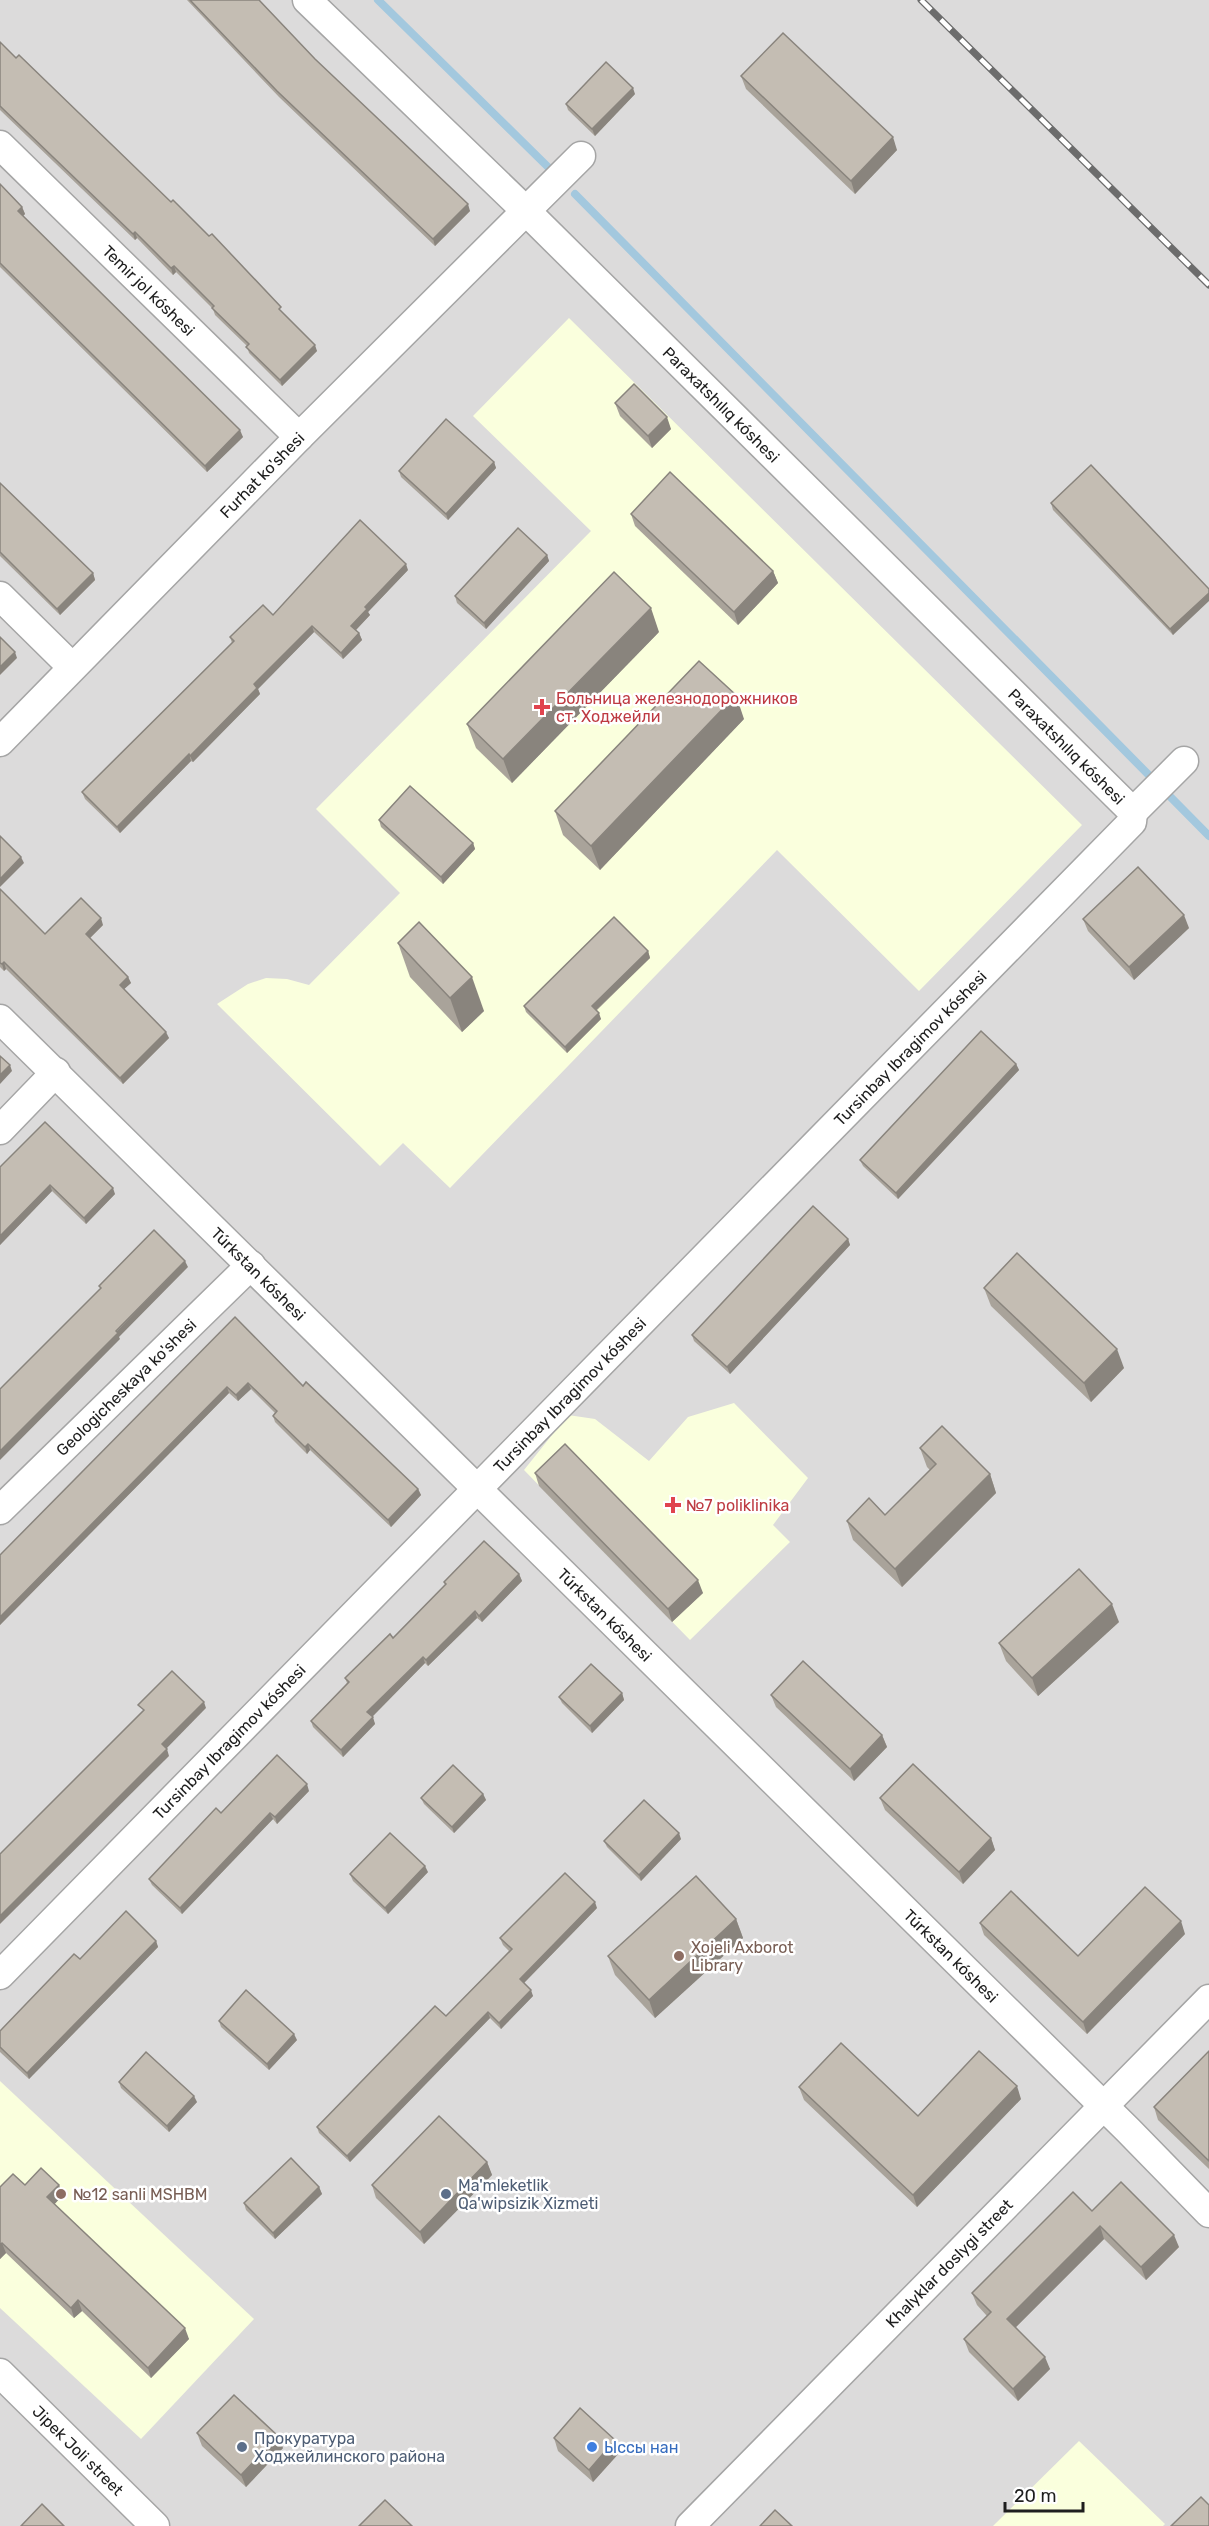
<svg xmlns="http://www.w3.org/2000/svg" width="1209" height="2526" font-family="Rubik,sans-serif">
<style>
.residential{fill:#dcdbdb}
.education{fill:#faffdd}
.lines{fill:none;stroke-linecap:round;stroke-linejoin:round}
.stream{stroke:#a3c8de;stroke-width:8}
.minor-casing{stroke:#a5a5a5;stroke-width:31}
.minor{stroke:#fff;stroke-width:28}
.rail-casing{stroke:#6c6c6c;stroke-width:7}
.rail{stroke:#fff;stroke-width:4.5;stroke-dasharray:14;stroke-linecap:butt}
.wall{fill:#a9a39a}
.shaded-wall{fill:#89847d}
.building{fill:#c4bdb3;stroke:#89847d;stroke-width:1.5}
.health-dot{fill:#e0444e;stroke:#fff;stroke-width:2}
.education-dot{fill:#8d6e63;stroke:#fff;stroke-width:2}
.service-dot{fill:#5c6f8a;stroke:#fff;stroke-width:2}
.shop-dot{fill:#3f7fe0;stroke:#fff;stroke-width:2}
.labels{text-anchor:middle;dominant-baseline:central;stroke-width:5;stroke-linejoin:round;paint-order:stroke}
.street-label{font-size:16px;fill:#1e1e1e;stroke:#fff}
.health-label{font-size:16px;fill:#be3a42;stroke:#fff;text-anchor:start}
.education-label{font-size:16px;fill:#785e54;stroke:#fff;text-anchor:start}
.service-label{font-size:16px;fill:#4e5e75;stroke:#fff;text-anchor:start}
.shop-label{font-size:16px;fill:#366cbe;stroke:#fff;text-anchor:start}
</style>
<rect width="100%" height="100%" fill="#efede4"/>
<!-- residential -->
<rect class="residential" x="0" y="0" width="1209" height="2526"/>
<!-- education -->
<g class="education">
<path d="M569,318L1082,825L919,991L777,850L450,1188L403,1143L380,1166L217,1004L248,984L266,978L287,979L309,985L400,893L316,809L591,531L473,416Z"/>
<path d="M734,1403L808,1478L773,1525L790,1542L690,1640L524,1470L568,1415L595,1419L649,1461L688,1417Z"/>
<path d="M0,2081L254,2319L141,2439L0,2308Z"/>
<path d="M1079,2441L1165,2524L1163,2526H993Z"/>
</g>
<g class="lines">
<!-- stream -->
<g class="stream">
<path d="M378,0L548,167"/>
<path d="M575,194L1209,836"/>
</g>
<!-- minor casing -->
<g class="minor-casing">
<g id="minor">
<path id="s1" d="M307,0L525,210L1133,812"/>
<path id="s2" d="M0,145L299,437"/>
<path d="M0,596L72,667"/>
<path id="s3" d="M0,742L299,437L581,156"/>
<path d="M1133,812L1184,761"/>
<path id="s4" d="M0,1019L1128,2130L1209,2213"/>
<path d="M0,1130L56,1072"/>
<path id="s5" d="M0,1510L251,1265"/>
<path id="s6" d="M0,1975L1132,822L1133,812"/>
<path id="s7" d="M0,2373L155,2526"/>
<path id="s8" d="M690,2526L1209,1999"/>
</g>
</g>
<!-- minor -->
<use href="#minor" class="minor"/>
<!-- rail casing -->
<g class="rail-casing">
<path id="rail" d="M921,0L1209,285"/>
</g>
<!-- rail -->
<use href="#rail" class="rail"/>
</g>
<!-- wall -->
<g class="wall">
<path d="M187,0H259L315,59L470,211L435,246L279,97Z"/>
<path d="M0,42L283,313L317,351L282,386L249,353L247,346L215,315L213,309L176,272L173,275L137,238L135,240L0,110Z"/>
<path d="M741,76L897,150L855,194L746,89Z"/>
<path d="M635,94L595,136L568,110L566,104Z"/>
<path d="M0,184L22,207L25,214L23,216L243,437L207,472L0,267Z"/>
<path d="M615,403L671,429L652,448L620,416Z"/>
<path d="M494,462L496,468L448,520L401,477L399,471Z"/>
<path d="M0,483L93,573L95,580L60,615L0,556Z"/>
<path d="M1051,503L1209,589L1173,635L1053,510Z"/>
<path d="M631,514L773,571L778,583L738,625L635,526Z"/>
<path d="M547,555L549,561L486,629L457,603L455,596Z"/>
<path d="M408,570L368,612L370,615L356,630L359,633L362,640L343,659L314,632L258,689L260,694L193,762L191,761L120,833L85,799L82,792L232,643L230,637L273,615Z"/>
<path d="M659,632L512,783L476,748L467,724Z"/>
<path d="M744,719L600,870L563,835L555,811Z"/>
<path d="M379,820L473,843L475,849L443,884L381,827Z"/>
<path d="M0,889L45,934L103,925L90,938L128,977L131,983L124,989L169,1038L123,1084L6,969L4,971L0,967Z"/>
<path d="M1083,919L1189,928L1134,980L1088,931Z"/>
<path d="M398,943L484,1011L462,1032L410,977Z"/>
<path d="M648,951L650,958L596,1011L601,1019L567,1053L526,1012L524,1006Z"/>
<path d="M1016,1064L1019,1070L898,1199L863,1166L860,1160Z"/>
<path d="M0,1167L115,1194L86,1224L52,1191L0,1245Z"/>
<path d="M848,1239L850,1245L730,1374L694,1341L692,1335Z"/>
<path d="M984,1288L1124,1368L1091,1402L991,1306Z"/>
<path d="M235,1317L303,1386L418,1489L421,1495L391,1527L310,1450L307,1454L275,1422L273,1416L275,1413L251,1389L238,1401L229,1393L0,1625V1555Z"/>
<path d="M920,1448L990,1474L996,1493L902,1587L853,1540L847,1521L885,1515L930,1470L927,1467Z"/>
<path d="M535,1473L703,1593L672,1622L539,1486Z"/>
<path d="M519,1574L522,1581L482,1622L477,1618L428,1666L425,1663L372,1717L375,1724L343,1757L313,1727L311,1721L347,1683L345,1678L393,1638L445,1585L444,1582Z"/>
<path d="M1119,1622L1038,1696L1006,1661L999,1643Z"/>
<path d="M622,1693L624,1700L592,1733L562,1703L559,1697Z"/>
<path d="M771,1695L882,1735L887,1747L854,1781L776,1707Z"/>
<path d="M309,1791L277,1824L273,1819L182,1914L152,1885L149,1879L221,1813Z"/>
<path d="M483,1794L486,1800L454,1833L424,1804L421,1798Z"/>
<path d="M880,1798L991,1838L995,1850L963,1884L885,1810Z"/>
<path d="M681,1839L641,1881L607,1847L604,1841Z"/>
<path d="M428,1872L388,1914L353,1881L350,1874Z"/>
<path d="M597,1908L524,1983L533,1996L501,2029L490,2018L350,2162L319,2133L317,2127L446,2016L509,1951L503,1945L500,1938Z"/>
<path d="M736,1919L743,1938L655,2018L615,1975L608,1956Z"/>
<path d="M980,1923L1078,1956L1185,1934L1087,2034L984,1935Z"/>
<path d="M156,1941L158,1947L29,2079L0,2052V2031Z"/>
<path d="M219,2021L297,2040L269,2070L221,2027Z"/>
<path d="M1209,2051V2169L1158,2120L1154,2107Z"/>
<path d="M119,2082L197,2102L169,2132L121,2088Z"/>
<path d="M799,2087L918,2116L1021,2099L917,2207L804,2100Z"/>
<path d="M487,2162L492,2175L424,2244L376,2198L372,2185Z"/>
<path d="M25,2185L63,2195L54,2204L189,2339L151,2378L82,2311L74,2318L6,2253L0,2259V2187Z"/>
<path d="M319,2187L322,2194L275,2239L246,2210L244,2203Z"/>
<path d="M1092,2211L1179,2247L1146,2280L1104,2239L1016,2327L1050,2369L1018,2401L969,2352L964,2339L987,2316L977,2305L972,2293Z"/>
<path d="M197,2433L283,2448L246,2487L202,2446Z"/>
<path d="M554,2438L620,2452L593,2482L558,2451Z"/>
</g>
<!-- shaded-wall -->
<g class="shaded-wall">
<path d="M633,88L635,94L595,136L592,129Z"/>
<path d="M893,137L897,150L855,194L851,181Z"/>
<path d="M468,204L470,211L435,246L433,239Z"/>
<path d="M22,207L25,214L21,218L18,211Z"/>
<path d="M135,232L137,238L135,240L133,234Z"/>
<path d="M174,266L176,272L173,275L171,268Z"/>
<path d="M315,345L317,351L282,386L280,380Z"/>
<path d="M667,417L671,429L652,448L648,436Z"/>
<path d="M240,430L243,437L207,472L205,466Z"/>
<path d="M494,462L496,468L448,520L446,514Z"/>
<path d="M547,555L549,561L486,629L484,623Z"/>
<path d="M406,564L408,570L368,612L370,615L354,632L351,626L365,607Z"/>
<path d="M773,571L778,583L738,625L734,612Z"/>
<path d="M93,573L95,580L60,615L57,609Z"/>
<path d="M1209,593V601L1173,635L1170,629Z"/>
<path d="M651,608L659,632L512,783L503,759Z"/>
<path d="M312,626L314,632L258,689L260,694L193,762L190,756L254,684Z"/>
<path d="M359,633L362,640L343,659L341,653Z"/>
<path d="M15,652L17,658L0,675V667Z"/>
<path d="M736,695L744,719L600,870L591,846Z"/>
<path d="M189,754L191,761L120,833L117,827Z"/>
<path d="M473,843L475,849L443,884L441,877Z"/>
<path d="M21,857L24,863L0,887V879Z"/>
<path d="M1184,915L1189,928L1134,980L1129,967Z"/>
<path d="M101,918L103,925L88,940L86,934Z"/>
<path d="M648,951L650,958L594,1012L592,1006Z"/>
<path d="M4,962L6,969L4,971L2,964Z"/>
<path d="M128,977L131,983L122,991L120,985Z"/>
<path d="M472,977L484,1011L462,1032L450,998Z"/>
<path d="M599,1013L601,1019L567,1053L565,1047Z"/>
<path d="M166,1032L169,1038L123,1084L120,1078Z"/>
<path d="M1016,1064L1019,1070L898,1199L896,1193Z"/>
<path d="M10,1065L12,1071L0,1084V1075Z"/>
<path d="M50,1185L52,1191L0,1245V1236Z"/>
<path d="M113,1188L115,1194L86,1224L84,1218Z"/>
<path d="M848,1239L850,1245L730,1374L727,1367Z"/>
<path d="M185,1261L188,1267L119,1337L120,1339L0,1460V1451Z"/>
<path d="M1117,1349L1124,1368L1091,1402L1084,1383Z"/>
<path d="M248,1383L251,1389L238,1401L236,1395Z"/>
<path d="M227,1387L229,1393L0,1625V1617Z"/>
<path d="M308,1444L310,1450L307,1454L305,1447Z"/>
<path d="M990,1474L996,1493L902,1587L895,1569Z"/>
<path d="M418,1489L421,1495L391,1527L388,1520Z"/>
<path d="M519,1574L522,1581L482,1622L479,1616Z"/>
<path d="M698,1580L703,1593L672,1622L668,1609Z"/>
<path d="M1112,1604L1119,1622L1038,1696L1032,1678Z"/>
<path d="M475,1611L477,1618L428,1666L426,1660Z"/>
<path d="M423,1657L425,1663L370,1719L367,1712Z"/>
<path d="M622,1693L624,1700L592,1733L590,1726Z"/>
<path d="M204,1702L206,1708L164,1751L162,1744Z"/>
<path d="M373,1717L375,1724L343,1757L341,1750Z"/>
<path d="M882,1735L887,1747L854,1781L850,1769Z"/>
<path d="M167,1749L169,1756L0,1924V1916Z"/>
<path d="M307,1784L309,1791L277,1824L275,1817Z"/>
<path d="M483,1794L486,1800L454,1833L452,1827Z"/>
<path d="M270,1813L273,1819L182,1914L180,1908Z"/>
<path d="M679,1833L681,1839L641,1881L639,1875Z"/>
<path d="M991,1838L995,1850L963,1884L959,1872Z"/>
<path d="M425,1866L428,1872L388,1914L385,1908Z"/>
<path d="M595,1902L597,1908L522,1985L520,1979Z"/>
<path d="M736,1919L743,1938L655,2018L649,2000Z"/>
<path d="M1181,1921L1185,1934L1087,2034L1083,2022Z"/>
<path d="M156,1941L158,1947L29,2079L27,2073Z"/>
<path d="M531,1990L533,1996L501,2029L499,2023Z"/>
<path d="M488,2012L490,2018L350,2162L347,2156Z"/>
<path d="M294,2034L297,2040L269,2070L267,2064Z"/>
<path d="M1017,2086L1021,2099L917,2207L913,2195Z"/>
<path d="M194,2096L197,2102L169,2132L167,2126Z"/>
<path d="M487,2162L492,2175L424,2244L420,2232Z"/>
<path d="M59,2185L63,2195L51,2208L47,2197Z"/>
<path d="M319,2187L322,2194L275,2239L273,2233Z"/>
<path d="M1100,2226L1104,2239L1012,2331L1007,2319Z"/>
<path d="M1174,2235L1179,2247L1146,2280L1141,2267Z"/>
<path d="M2,2243L6,2253L0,2259V2245Z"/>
<path d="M78,2300L82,2311L74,2318L71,2308Z"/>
<path d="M185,2328L189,2339L151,2378L148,2368Z"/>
<path d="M1045,2357L1050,2369L1018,2401L1013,2389Z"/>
<path d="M278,2436L283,2448L246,2487L241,2475Z"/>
<path d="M615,2440L620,2452L593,2482L589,2470Z"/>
</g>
<!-- building -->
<g class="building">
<path d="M190,0H259L315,59L468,204L433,239L277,91Z"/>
<path d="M783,33L893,137L851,181L741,76Z"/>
<path d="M0,42L16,58L19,55L171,202L173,200L209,236L212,234L281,307L279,309L315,345L280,380L246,347L249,344L212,308L214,306L174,266L171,268L135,232L133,234L0,106Z"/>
<path d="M606,62L633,88L592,129L566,104Z"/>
<path d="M0,184L22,207L18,211L240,430L205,466L0,263Z"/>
<path d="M634,384L667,417L648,436L615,403Z"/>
<path d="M446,419L494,462L446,514L399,471Z"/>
<path d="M1091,465L1209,589V593L1170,629L1051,503Z"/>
<path d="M670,472L773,571L734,612L631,514Z"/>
<path d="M0,483L93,573L57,609L0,552Z"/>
<path d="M360,520L406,564L365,607L367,609L351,626L359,633L341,653L312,626L254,684L257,688L190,756L189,754L117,827L82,792L234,641L230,637L263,605L273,615Z"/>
<path d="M518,528L547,555L484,623L455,596Z"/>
<path d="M614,572L651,608L503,759L467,724Z"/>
<path d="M0,637L15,652L0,667Z"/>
<path d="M699,661L736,695L591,846L555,811Z"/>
<path d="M410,786L473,843L441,877L379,820Z"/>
<path d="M0,836L21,857L0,879Z"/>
<path d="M1138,867L1184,915L1129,967L1083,919Z"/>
<path d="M0,889L45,934L81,898L101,918L86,934L128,977L120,985L166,1032L120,1078L4,962L2,964L0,963Z"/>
<path d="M614,917L648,951L592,1006L599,1013L565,1047L524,1006Z"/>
<path d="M419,922L472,977L450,998L398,943Z"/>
<path d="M981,1031L1016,1064L896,1193L860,1160Z"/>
<path d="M0,1056L10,1065L0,1075Z"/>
<path d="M45,1122L113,1188L84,1218L50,1185L0,1236V1167Z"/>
<path d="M813,1206L848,1239L727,1367L692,1335Z"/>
<path d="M154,1230L185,1261L116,1331L118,1333L0,1451V1389L101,1288L99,1286Z"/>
<path d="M1017,1253L1117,1349L1084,1383L984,1288Z"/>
<path d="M235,1317L303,1386L306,1382L418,1489L388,1520L308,1444L305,1447L273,1416L277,1411L248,1383L236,1395L227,1387L0,1617V1555Z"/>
<path d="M942,1426L990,1474L895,1569L847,1521L869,1498L885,1515L936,1464L920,1448Z"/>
<path d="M565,1444L698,1580L668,1609L535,1473Z"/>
<path d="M484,1541L519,1574L479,1616L475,1611L426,1660L423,1657L367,1712L373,1717L341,1750L311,1721L349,1682L345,1678L390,1634L393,1638L446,1584L444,1582Z"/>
<path d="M1079,1569L1112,1604L1032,1678L999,1643Z"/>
<path d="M803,1661L882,1735L850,1769L771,1695Z"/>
<path d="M591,1664L622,1693L590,1726L559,1697Z"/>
<path d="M172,1671L204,1702L162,1744L167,1749L0,1916V1854L144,1710L138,1705Z"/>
<path d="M277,1755L307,1784L275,1817L270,1813L180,1908L149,1879L216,1808L221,1813Z"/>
<path d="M913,1764L991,1838L959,1872L880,1798Z"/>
<path d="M453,1765L483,1794L452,1827L421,1798Z"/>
<path d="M644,1800L679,1833L639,1875L604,1841Z"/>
<path d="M390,1833L425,1866L385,1908L350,1874Z"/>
<path d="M565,1873L595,1902L520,1979L531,1990L499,2023L488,2012L347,2156L317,2127L435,2006L446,2016L512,1949L500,1938Z"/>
<path d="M696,1876L736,1919L649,2000L608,1956Z"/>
<path d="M1145,1887L1181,1921L1083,2022L980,1923L1011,1891L1078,1956Z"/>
<path d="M126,1911L156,1941L27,2073L0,2047V2031L74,1954L80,1959Z"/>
<path d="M246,1990L294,2034L267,2064L219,2021Z"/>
<path d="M841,2043L918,2116L979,2051L1017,2086L913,2195L799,2087Z"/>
<path d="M1209,2051V2161L1154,2107Z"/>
<path d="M146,2052L194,2096L167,2126L119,2082Z"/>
<path d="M439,2116L487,2162L420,2232L372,2185Z"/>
<path d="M291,2158L319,2187L273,2233L244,2203Z"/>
<path d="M41,2168L59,2185L47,2197L185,2328L148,2368L78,2300L71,2308L2,2243L0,2245V2187L13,2174L25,2185Z"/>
<path d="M1121,2182L1174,2235L1141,2267L1100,2226L1007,2319L1045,2357L1013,2389L964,2339L991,2312L972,2293L1073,2192L1092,2211Z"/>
<path d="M234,2395L278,2436L241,2475L197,2433Z"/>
<path d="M580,2408L615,2440L589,2470L554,2438Z"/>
<path d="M1201,2497L1209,2505V2526H1171Z"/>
<path d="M385,2500L412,2526H359Z"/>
<path d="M42,2504L64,2526H21Z"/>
<path d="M775,2510L792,2526H760Z"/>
</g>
<!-- markers -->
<g class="health-dot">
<path d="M539 698h6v6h6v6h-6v6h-6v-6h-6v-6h6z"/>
<path d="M670 1496h6v6h6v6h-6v6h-6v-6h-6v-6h6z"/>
</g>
<g class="education-dot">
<circle cx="679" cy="1956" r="6"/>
<circle cx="61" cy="2194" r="6"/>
</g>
<g class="service-dot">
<circle cx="446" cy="2194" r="6"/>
<circle cx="242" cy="2447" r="6"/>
</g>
<circle class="shop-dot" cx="592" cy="2447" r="6"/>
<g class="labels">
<!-- street labels -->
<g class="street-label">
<text stroke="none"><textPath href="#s2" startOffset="208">Temir jol kóshesi</textPath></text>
<text stroke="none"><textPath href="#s1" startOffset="579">Paraxatshılıq kóshesi</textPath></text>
<text stroke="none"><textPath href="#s3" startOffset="374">Furhat ko'shesi</textPath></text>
<text stroke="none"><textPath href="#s1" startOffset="1065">Paraxatshılıq kóshesi</textPath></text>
<text stroke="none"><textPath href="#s6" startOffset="1299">Tursinbay Ibragimov kóshesi</textPath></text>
<text stroke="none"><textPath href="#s4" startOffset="363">Túrkstan kóshesi</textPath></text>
<text stroke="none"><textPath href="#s5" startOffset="176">Geologicheskaya ko'shesi</textPath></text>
<text stroke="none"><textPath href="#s6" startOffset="813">Tursinbay Ibragimov kóshesi</textPath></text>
<text stroke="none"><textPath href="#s4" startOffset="849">Túrkstan kóshesi</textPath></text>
<text stroke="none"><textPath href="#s6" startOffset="327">Tursinbay Ibragimov kóshesi</textPath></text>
<text stroke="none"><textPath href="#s4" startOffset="1335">Túrkstan kóshesi</textPath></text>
<text stroke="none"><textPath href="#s8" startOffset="369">Khalyklar doslygi street</textPath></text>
<text stroke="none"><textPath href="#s7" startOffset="110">Jipek Joli street</textPath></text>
</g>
<!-- health labels -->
<g class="health-label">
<text x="556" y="698">Больница железнодорожников<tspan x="556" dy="18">ст. Ходжейли</tspan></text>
<text x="686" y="1505">№7 poliklinika</text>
</g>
<!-- education labels -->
<g class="education-label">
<text x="691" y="1947">Xojeli Axborot<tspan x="691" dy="18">Library</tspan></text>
<text x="73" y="2194">№12 sanli MSHBM</text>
</g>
<!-- service labels -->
<g class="service-label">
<text x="458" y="2185">Ma'mleketlik<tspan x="458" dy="18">Qa'wipsizik Xizmeti</tspan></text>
<text x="254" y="2438">Прокуратура<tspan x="254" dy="18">Ходжейлинского района</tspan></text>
</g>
<!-- shop labels -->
<g class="shop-label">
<text x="604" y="2447">Ыссы нан</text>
</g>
</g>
<!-- scale -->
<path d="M1005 2502v9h78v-9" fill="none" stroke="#1e1e1e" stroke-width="3"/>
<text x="1014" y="2502" font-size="18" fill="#1e1e1e" stroke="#ffffff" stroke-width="4.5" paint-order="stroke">20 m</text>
</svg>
